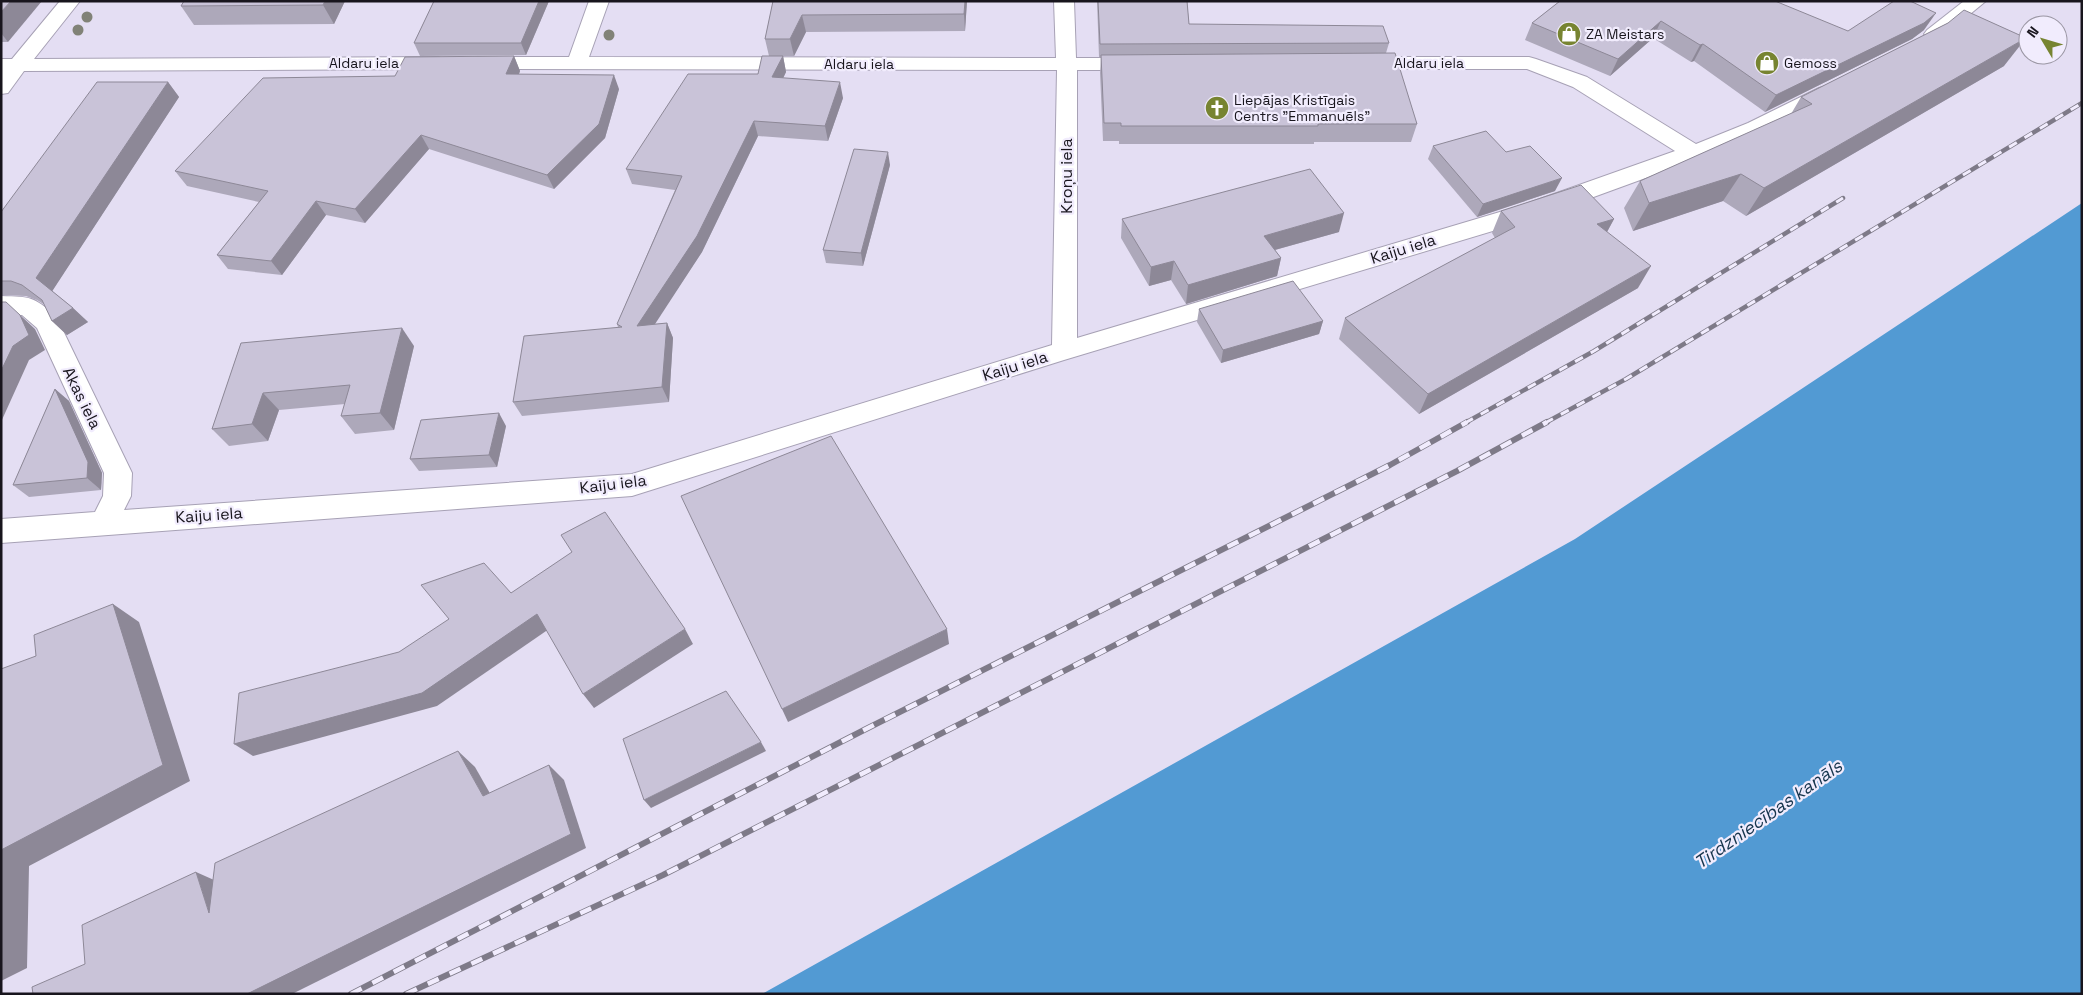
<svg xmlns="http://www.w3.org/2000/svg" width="2083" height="995" font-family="'Space Grotesk',sans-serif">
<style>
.water{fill:#529ad3}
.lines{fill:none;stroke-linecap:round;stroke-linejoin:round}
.minor-casing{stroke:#a7a1b5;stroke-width:2}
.minor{fill:#fff;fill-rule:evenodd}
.rail-far1-casing{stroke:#7e7a88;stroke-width:4.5}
.rail-casing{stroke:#7e7a88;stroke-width:6}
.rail-far1{stroke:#f1ecfd;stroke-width:3;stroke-dasharray:9;stroke-linecap:butt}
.rail{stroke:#f1ecfd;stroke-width:4.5;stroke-dasharray:12;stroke-linecap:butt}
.tree{fill:#818277}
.wall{fill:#ada8ba}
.shaded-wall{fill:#8d8897}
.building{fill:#c9c3d8;stroke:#8d8897}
.labels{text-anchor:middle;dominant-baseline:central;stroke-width:4.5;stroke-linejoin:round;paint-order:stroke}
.far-poi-label{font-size:14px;fill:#18151d;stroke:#f1ecfd;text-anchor:start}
.far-street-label{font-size:14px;fill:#18151d;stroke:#f1ecfd}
.street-label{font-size:16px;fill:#18151d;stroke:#f1ecfd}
.water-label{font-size:18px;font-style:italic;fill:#15344c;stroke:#f1ecfd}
</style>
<rect width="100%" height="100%" fill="#e4def3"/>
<!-- water -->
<path class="water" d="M2082,203V994H762L1575,539Z"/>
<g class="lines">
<!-- minor casing -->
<g class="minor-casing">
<g id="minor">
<path d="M60,1H80L34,59L438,57L445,59L448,63L445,67L438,69L24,71L8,93L1,94V59H12Z"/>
<path d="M589,1H609L589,57L1056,58L1054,1H1074L1076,58H1138L1145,60L1148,64L1145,68L1138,70H1077V338L1520,206L1675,151L1573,87L1527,69H1361L1354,67L1351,63L1354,59L1361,57H1529L1536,59L1587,77L1696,144L1748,123L1819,88L1826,86L1833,88L1836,93L1833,98L1736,145L1536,218L1064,360L632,496L1,543V519L95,512L103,496L104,473L37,328L22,315L1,314V296C32,297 32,296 56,316L132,473L131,496L124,510L632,474L1052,345L1057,70L478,69L471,67L468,63L471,59L478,57H569Z"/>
<path d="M1964,1H1986L1941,38L1934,40L1927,38L1924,34L1927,30Z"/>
</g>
</g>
<!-- minor -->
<use href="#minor" class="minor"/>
<!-- rail-far1 casing -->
<g class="rail-far1-casing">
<g id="rail-far1">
<path d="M1465,423L1594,351L1843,198"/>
<path d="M1545,423L1626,379L2082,103"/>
</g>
</g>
<!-- rail casing -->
<g class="rail-casing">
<g id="rail">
<path d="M351,994L864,730L1390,465L1467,422"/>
<path d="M406,994L663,875L1457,471L1547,422"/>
</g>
</g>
<!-- rail-far1 -->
<use href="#rail-far1" class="rail-far1"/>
<!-- rail -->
<use href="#rail" class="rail"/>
</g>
<!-- trees -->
<g class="tree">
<circle cx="87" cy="17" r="5.5"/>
<circle cx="78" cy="30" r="5.5"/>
<circle cx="609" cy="35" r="5.5"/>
</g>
<!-- wall -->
<g class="wall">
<path d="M1,1L8,42H1Z"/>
<path d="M184,1H345L334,24L194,25L181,6Z"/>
<path d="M434,1H549L526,55L420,56L414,43Z"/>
<path d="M773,1H967L965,31L806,32L794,56H769L765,39Z"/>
<path d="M1097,1H1187L1189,24L1389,43L1386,53L1417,124L1411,142H1314V144H1119V141H1103L1100,73L1101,57H1099Z"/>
<path d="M1560,1L1848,31L1924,30L1912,39L1765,112L1694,61L1691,62L1653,38L1610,76L1525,40L1532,23Z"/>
<path d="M1948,23L2004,66L1746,216L1723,201L1633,231L1624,208L1640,181L1791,114L1801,97Z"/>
<path d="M514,56L520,71L519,74L619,89L605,138L554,189L429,149L365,223L326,215L282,275L228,269L217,255L259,202L187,186L175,171L395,76Z"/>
<path d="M783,56L786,72L783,78L843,98L828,141L758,136L702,252L654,324L667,323L673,338L669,402L522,416L513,402L618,327L617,324L675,190L632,184L626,169Z"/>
<path d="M168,82L179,97L52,291L73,308L88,322L67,335L52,321L45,305L37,300L26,296L1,295V212Z"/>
<path d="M1433,146L1555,191L1477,217L1428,159Z"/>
<path d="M890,165L863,266L826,263L823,250Z"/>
<path d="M1501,211L1614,219L1607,232L1638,288L1419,414L1339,339L1345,318L1495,238L1492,233Z"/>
<path d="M1122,219L1339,232L1275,250L1281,258L1277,276L1186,304L1171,280L1149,286L1121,238Z"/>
<path d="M1199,309L1323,321L1319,334L1221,363L1197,322Z"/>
<path d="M241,343L414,346L394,430L355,434L341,416L345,404L279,410L268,441L229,446L212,429Z"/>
<path d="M55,389L69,401L102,473L101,490L29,497L13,485Z"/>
<path d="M506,426L497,467L419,471L410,459Z"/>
</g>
<!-- shaded-wall -->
<g class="shaded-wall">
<path d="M11,1H42L8,42L1,33V12Z"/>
<path d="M325,1H345L334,24L323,5Z"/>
<path d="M539,1H549L526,55L521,43Z"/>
<path d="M965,1H967L965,31L964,14Z"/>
<path d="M1936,13L1924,30L1912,39L1765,112L1776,95Z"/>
<path d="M802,15L806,32L794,56L790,39Z"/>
<path d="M1661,21L1653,38L1610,76L1618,59Z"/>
<path d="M2026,38L2004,66L1746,216L1764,188Z"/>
<path d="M1703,44L1694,61L1691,62L1700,45Z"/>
<path d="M514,56L520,71L513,89L506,74Z"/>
<path d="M783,56L786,72L776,93L772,77Z"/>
<path d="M614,75L619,89L605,138L554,189L547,175Z"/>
<path d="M168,82L179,97L51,293L36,278Z"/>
<path d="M840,82L843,98L828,141L825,126Z"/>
<path d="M754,121L758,136L702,252L644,341L637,326Z"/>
<path d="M421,135L429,149L365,223L355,209Z"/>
<path d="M888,152L890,165L863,266L861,253Z"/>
<path d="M1741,174L1723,201L1633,231L1649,203Z"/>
<path d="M1562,178L1555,191L1477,217L1483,204Z"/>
<path d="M316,201L326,215L282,275L271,261Z"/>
<path d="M1344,213L1339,232L1260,254L1264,236Z"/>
<path d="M1614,219L1602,241L1597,224Z"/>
<path d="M1281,258L1277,276L1186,304L1188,285Z"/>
<path d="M1174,261L1171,280L1149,286L1151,267Z"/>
<path d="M1651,266L1638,288L1419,414L1428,394Z"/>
<path d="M73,308L88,322L67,335L52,321Z"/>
<path d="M20,315L35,329L45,350L29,360L1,422V371Z"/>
<path d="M1323,321L1319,334L1221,363L1223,350Z"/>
<path d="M667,323L673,338L669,402L662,387Z"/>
<path d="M402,328L414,346L394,430L380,413Z"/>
<path d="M55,389L69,401L102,473L101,490L87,478Z"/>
<path d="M263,393L279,410L268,441L252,424Z"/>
<path d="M499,413L506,426L497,467L489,455Z"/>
<path d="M113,604L139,622L190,781L29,866L27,968L1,981V850Z"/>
<path d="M537,614L549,629L437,706L253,756L234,744Z"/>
<path d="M685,629L693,644L594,708L583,694Z"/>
<path d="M947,629L949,644L788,722L782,709Z"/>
<path d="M761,742L766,751L651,808L644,800Z"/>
<path d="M458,751L475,767L500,811L483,796Z"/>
<path d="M549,765L564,780L586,848L292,994H247Z"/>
<path d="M196,872L223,884L209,913Z"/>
</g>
<!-- building -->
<g class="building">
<path d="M1,1H11L1,12Z"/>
<path d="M184,1H325L323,5L181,6Z"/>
<path d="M434,1H539L521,43H414Z"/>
<path d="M773,1H965L964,14L802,15L790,39H765Z"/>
<path d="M1098,1H1187L1189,24L1383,26L1389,43L1100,44Z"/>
<path d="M1560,1H1775L1848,31L1894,1H1910L1936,13L1924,23L1776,95L1703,44L1700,45L1661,21L1618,59L1532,23Z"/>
<path d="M1964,10L2026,38L1764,188L1741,174L1649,203L1640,181L1812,104L1801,97L1948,23Z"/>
<path d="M1395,53L1417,124H1318V126H1121V123H1104L1101,55Z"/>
<path d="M514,56L506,74L614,75L599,124L547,175L421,135L355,209L316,201L271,261L217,255L268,191L175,171L263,78L395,76L405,57Z"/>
<path d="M762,56H783L772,77L840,82L825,126L754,121L697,236L637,326L667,323L662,387L513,402L524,336L622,327L617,324L682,176L626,169L688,74H758Z"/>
<path d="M97,82H168L36,278L73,308L52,321L42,300L22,285L11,281H1V212Z"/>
<path d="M1486,131L1506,152L1530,146L1562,178L1483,204L1433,146Z"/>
<path d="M854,149L888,152L861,253L823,250Z"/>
<path d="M1310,169L1344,213L1264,236L1281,258L1188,285L1174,261L1151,267L1122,219Z"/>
<path d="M1581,185L1614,219L1597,224L1651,266L1428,394L1345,318L1515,227L1501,211Z"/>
<path d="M1293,281L1323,321L1223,350L1199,309Z"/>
<path d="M1,302H6L20,315L29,335L13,346L1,371Z"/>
<path d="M402,328L380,413L341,416L350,385L263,393L252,424L212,429L241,343Z"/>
<path d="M55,389L88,462L87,478L13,485Z"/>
<path d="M499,413L489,455L410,459L421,420Z"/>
<path d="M831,436L947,629L782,709L681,496Z"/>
<path d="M605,512L685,629L583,694L537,614L422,693L234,744L239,693L399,652L449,619L421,585L484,563L511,593L572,552L561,535Z"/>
<path d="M113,604L163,765L1,850V669L36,656L34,635Z"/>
<path d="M726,691L761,742L644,800L623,739Z"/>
<path d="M458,751L483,796L549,765L571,834L247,994H33L32,987L85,964L82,925L196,872L209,913L215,863Z"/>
</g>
<!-- icons -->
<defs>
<g id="shop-disc" transform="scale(1.25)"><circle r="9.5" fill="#778431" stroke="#f1ecfd"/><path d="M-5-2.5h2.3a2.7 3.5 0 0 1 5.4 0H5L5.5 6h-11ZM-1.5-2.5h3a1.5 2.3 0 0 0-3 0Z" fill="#fff"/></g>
<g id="church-disc" transform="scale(1.25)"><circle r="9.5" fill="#778431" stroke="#f1ecfd"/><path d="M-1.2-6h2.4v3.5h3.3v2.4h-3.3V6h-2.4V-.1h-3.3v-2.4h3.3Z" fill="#fff"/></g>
</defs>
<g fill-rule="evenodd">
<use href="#shop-disc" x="1569" y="34"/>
<use href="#shop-disc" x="1767" y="63"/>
<use href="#church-disc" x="1217" y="108"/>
</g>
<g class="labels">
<!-- far-poi labels -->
<g class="far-poi-label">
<text x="1586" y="34">ZA Meistars</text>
<text x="1784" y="63">Gemoss</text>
<text x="1234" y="100">Liepājas Kristīgais<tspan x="1234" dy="16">Centrs "Emmanuēls"</tspan></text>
</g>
<!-- far-street labels -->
<g class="far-street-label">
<text x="364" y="63">Aldaru iela</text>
<text x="1429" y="63">Aldaru iela</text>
<text x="859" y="64">Aldaru iela</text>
</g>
<!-- street labels -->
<g class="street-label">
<text transform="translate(1066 176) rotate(-90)">Kroņu iela</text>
<text transform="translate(1403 249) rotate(-17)">Kaiju iela</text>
<text transform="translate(1015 366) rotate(-17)">Kaiju iela</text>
<text transform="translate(82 398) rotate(64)">Akas iela</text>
<text transform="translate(613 484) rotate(-7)">Kaiju iela</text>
<text transform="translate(209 515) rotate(-4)">Kaiju iela</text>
</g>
<!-- water labels -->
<g class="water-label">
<text transform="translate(1768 814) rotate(-35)">Tirdzniecības kanāls</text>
</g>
</g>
<!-- border -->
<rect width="2083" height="995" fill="none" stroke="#18151d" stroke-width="5"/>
<!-- north arrow -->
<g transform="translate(2043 40) rotate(308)"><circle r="24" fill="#f1ecfd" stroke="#9a96a3"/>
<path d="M0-4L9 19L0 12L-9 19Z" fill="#778431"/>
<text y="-8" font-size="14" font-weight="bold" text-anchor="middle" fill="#18151d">N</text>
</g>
</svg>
